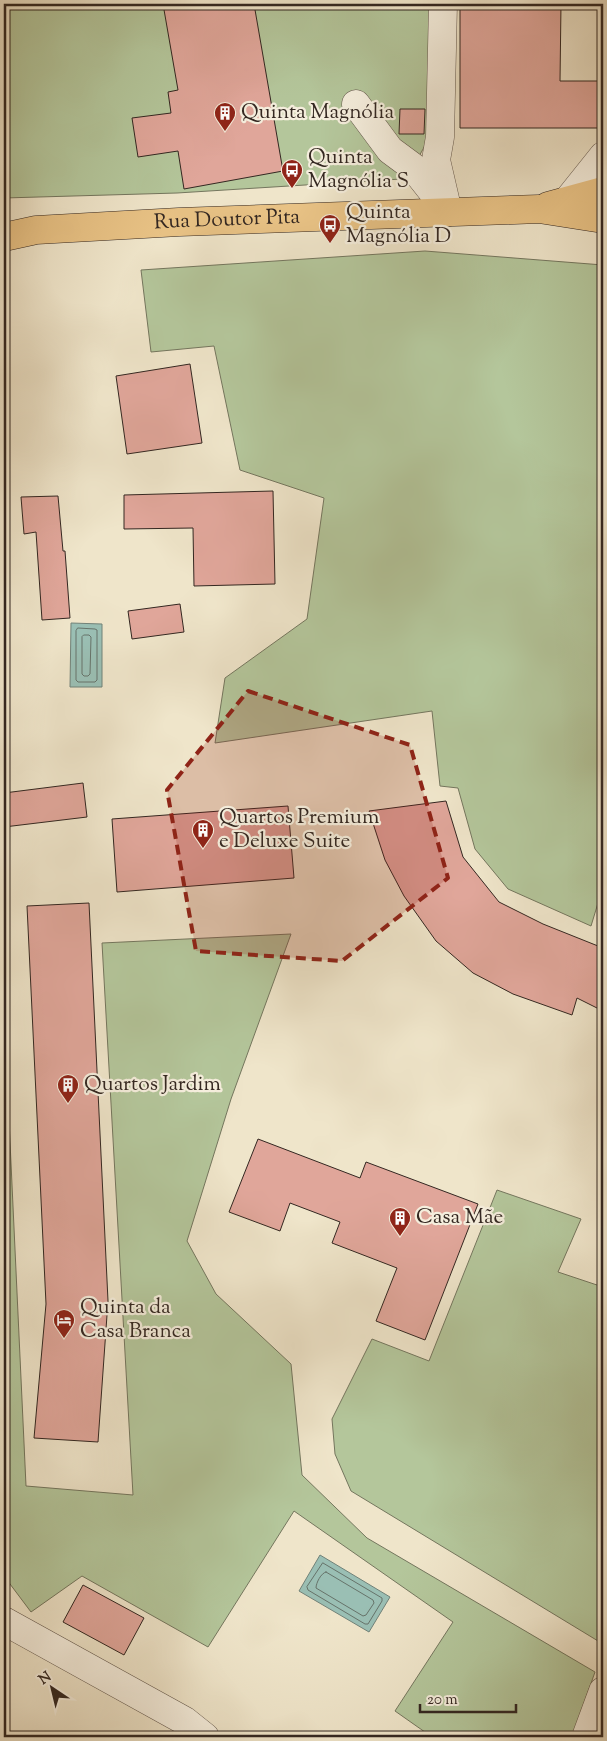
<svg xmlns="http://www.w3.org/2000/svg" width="607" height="1741" font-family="'Sorts Mill Goudy',serif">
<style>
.green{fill:#b4c69b;stroke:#74765e}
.water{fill:#9abfb4;stroke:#718279}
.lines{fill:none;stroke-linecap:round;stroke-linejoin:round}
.shore{stroke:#66736a;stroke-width:1}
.building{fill:#e0a69a;stroke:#332721}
.minor-casing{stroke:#62564b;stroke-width:29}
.major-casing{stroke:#332721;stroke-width:29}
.minor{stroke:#f5eedd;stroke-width:28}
.major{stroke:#e8c285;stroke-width:28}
.marked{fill:#8f2418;fill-opacity:0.2;stroke:#8f2418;stroke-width:4;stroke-dasharray:10 6;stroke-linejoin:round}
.labels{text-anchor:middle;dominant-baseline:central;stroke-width:4.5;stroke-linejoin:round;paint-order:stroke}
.poi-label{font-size:21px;fill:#332721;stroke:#f5eedd;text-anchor:start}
.street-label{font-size:21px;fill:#332721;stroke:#f5eedd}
</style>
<rect width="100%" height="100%" fill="#efe5ca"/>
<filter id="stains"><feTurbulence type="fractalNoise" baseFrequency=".004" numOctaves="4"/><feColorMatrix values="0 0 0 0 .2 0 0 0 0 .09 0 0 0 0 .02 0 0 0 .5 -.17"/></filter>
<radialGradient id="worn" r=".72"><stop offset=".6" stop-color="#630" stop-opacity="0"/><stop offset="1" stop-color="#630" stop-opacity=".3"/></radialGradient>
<!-- green -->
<g class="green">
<path d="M4,4H433L432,133L413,167L401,179L177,193L4,198Z"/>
<path d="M425,251L603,265V904L598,903L591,926L508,889L475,849L458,788L440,786L432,711L215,743L225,678L307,619L324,498L240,470L214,346L151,352L141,270Z"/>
<path d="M291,934L231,1099L187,1241L216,1294L291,1364L302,1475L367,1538L595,1672L572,1737H432L395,1711L453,1622L294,1511L208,1647L82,1576L31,1612L4,1576V1077H7L26,1486L133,1495L102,943Z"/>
<path d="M497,1190L581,1219L558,1272L603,1287V1644L351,1491L335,1454L332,1419L372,1339L429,1361Z"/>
</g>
<!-- water -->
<g class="water">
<path d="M71,623L102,624V687H70Z"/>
<path d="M320,1555L390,1597L369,1632L299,1591Z"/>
</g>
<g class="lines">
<!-- shore -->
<g class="shore">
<path d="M78,628L95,629L97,630V680L95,682H78L76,680V631Z"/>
<path d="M84,635H89L91,637L90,674L88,676H84L82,674V637Z"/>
<path d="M323,1563L382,1598V1601L368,1624H365L308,1590L307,1587Z"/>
<path d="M326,1572L373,1600L374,1603L366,1615L363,1616L316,1588C316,1583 321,1573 326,1572Z"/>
</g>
</g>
<!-- building -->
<g class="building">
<path d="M163,4H254L283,171L184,189L178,151L138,157L132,118L171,113L168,92L178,90Z"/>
<path d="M460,4H561L560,81H603V128H460Z"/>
<path d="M400,109H425L424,134H399Z"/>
<path d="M190,364L202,443L127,454L116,376Z"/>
<path d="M273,491L275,584L194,586L193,528L124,529V495Z"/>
<path d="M58,496L63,551H65L70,618L42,620L36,532L24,534L21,497Z"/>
<path d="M180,604L184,632L132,639L128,611Z"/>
<path d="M83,783L87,817L4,827V793Z"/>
<path d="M446,801L463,857L499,902L543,924L603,948V1011L577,998L572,1015L513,994L473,973L436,941L404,896L385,860L369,811Z"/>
<path d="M288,806L294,878L117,892L112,819Z"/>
<path d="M89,903L108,1301L98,1442L34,1438L46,1304L27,906Z"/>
<path d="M258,1139L360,1178L366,1162L478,1204L425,1340L376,1321L397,1268L332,1243L340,1222L290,1203L280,1231L229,1212Z"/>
<path d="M83,1585L144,1618L124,1655L63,1622Z"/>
</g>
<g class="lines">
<!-- minor casing -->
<g class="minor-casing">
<g id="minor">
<path d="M443,4L440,137L436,160L448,212"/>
<path d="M356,104L390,150L413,167L443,205"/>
<path d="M567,201L603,156"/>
<path d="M4,1621L185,1721L205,1737"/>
<path d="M586,1737L603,1691"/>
</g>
</g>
<!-- major casing -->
<g class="major-casing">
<g id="major">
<path d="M548,206L603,191"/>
<path id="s1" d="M4,237L36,230L179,222L539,209L603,219"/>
</g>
</g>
<!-- minor -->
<use href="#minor" class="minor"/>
<!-- major -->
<use href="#major" class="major"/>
</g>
<!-- marked area -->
<path class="marked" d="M248,691L410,745L448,878L342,961L196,951L167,790Z"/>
<!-- icons -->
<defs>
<g id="building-pin" transform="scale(1.125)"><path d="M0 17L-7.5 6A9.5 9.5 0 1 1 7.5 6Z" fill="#8f2418" stroke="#f5eedd"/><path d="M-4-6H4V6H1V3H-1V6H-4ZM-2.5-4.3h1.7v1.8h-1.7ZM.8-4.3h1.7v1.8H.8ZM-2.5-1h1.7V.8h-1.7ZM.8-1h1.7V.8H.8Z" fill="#fff"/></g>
<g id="bus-pin" transform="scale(1.125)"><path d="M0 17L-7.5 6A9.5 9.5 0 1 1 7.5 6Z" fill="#8f2418" stroke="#f5eedd"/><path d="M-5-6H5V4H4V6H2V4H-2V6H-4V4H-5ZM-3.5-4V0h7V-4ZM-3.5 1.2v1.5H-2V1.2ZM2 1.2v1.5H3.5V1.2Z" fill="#fff"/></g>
<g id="hotel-pin" transform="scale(1.125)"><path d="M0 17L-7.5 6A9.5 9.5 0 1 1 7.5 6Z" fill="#8f2418" stroke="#f5eedd"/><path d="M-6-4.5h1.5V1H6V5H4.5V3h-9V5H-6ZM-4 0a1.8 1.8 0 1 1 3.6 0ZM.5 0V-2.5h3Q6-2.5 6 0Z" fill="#fff"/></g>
</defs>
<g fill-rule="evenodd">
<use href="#building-pin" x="225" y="113"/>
<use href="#bus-pin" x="292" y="170"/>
<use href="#bus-pin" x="330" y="225"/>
<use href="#building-pin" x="203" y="830"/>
<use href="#building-pin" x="68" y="1085"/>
<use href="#building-pin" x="400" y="1218"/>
<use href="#hotel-pin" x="64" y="1320"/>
</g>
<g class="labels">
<!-- poi labels -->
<g class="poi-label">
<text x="241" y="113">Quinta Magnólia</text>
<text x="308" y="158">Quinta<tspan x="308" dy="24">Magnólia S</tspan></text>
<text x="346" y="213">Quinta<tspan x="346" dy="24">Magnólia D</tspan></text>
<text x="219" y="818">Quartos Premium<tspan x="219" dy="24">e Deluxe Suite</tspan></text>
<text x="84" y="1085">Quartos Jardim</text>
<text x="416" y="1218">Casa Mãe</text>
<text x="80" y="1308">Quinta da<tspan x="80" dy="24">Casa Branca</tspan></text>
</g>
<!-- street labels -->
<g class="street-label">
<text stroke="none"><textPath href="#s1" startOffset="224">Rua Doutor Pita</textPath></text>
</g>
</g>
<!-- margin -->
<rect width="607" height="1741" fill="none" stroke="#efe5ca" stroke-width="20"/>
<rect x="5" y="5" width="597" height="1731" fill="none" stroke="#332721" stroke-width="2.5"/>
<rect x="10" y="10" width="587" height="1721" fill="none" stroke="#332721"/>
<!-- north arrow -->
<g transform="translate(52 1688) rotate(325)" stroke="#f5eedd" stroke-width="4" paint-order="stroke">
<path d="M0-4L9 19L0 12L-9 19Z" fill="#332721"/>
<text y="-8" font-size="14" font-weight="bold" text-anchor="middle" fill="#332721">N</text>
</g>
<!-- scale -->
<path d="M420 1704v8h96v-8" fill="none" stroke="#332721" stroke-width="2.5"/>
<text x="427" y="1704" font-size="15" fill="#332721" stroke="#f5eedd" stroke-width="4" paint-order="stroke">20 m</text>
<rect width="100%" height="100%" filter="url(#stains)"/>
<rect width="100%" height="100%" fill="url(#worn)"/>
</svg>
